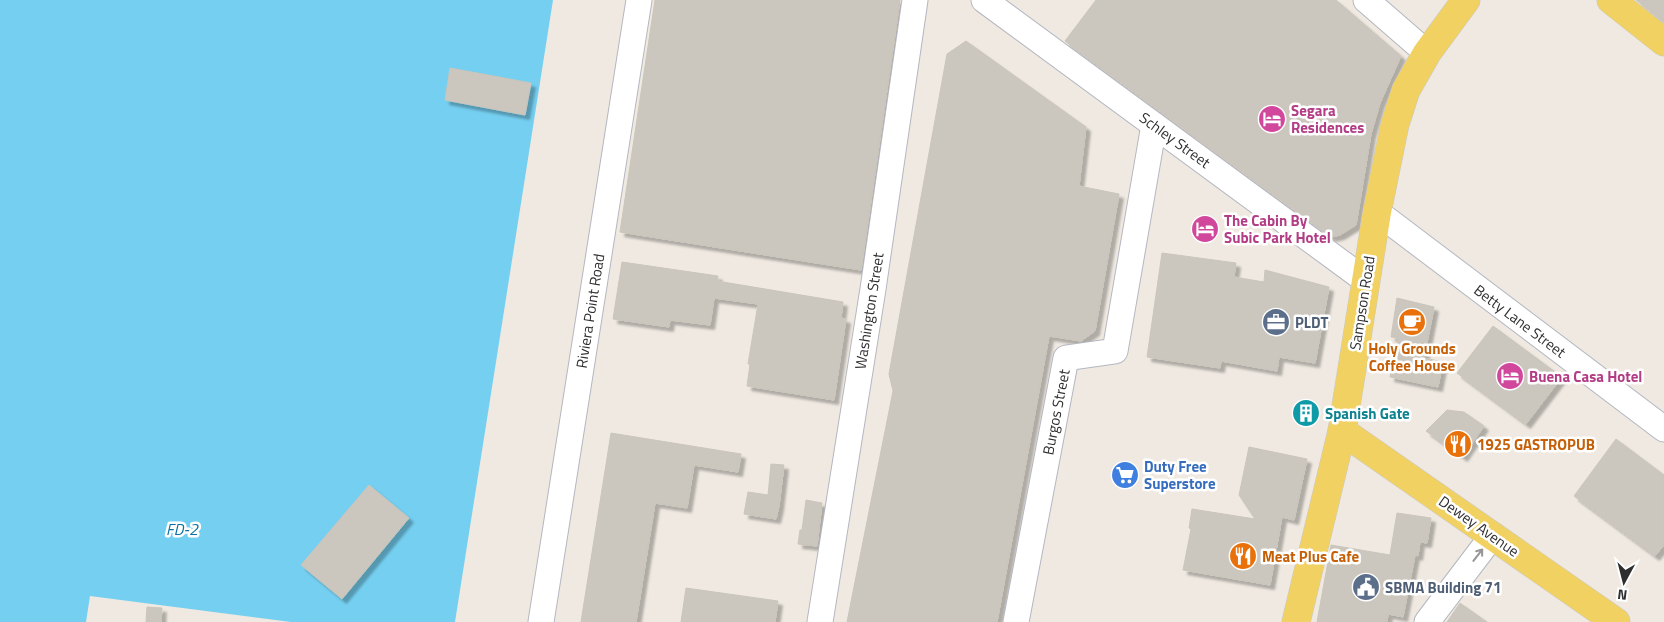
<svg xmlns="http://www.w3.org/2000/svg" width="1664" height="622" font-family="'Titillium Web',sans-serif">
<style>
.water{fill:#75cff0}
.building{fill:#cbc7bf;stroke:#cbc5ba;filter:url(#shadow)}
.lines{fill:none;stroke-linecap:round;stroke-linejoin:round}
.minor-casing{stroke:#b4b7c1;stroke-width:27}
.major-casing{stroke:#c9c9c9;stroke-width:29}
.minor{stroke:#fff;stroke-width:25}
.major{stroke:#f2d163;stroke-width:28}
.oneway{stroke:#969696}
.labels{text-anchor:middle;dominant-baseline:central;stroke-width:5;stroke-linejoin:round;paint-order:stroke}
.hotel-label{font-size:15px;font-weight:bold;fill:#b23c85;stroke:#fff;text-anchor:start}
.street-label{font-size:15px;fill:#2e2e2e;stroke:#fff}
.service-label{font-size:15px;font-weight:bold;fill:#4e5e75;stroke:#fff;text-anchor:start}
.food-label{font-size:15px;font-weight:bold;fill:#c56008;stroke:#fff;text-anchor:start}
.culture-label{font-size:15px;font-weight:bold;fill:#0d838f;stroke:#fff;text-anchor:start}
.shop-label{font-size:15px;font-weight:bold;fill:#366cbe;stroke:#fff;text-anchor:start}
.water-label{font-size:16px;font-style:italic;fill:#0d6fa3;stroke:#fff}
</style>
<defs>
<filter id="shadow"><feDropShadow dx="4.5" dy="4.5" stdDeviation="1" flood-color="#0004"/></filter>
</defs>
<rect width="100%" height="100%" fill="#efe9e1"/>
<!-- water -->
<path class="water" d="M0,0H553L455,622H291L90,596L86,622H0Z"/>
<!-- building -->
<g class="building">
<path d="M655,0H900L861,270L620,232Z"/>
<path d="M1096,0H1336L1401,56L1380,103L1371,134L1356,225L1340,235L1331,237L1065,41Z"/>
<path d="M1636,0H1664V22Z"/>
<path d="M966,41L1086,127L1079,186L1119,194L1095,331L1081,341L1049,336L997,622H847L893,391L889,374L947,54Z"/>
<path d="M450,68L531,83L525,115L445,100Z"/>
<path d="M1162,253L1236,263L1234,277L1264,282L1265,270L1329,287L1315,363L1279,357L1277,371L1221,361L1220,368L1147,357Z"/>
<path d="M622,262L718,276L717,281L843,302L841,318L846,319L834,400L747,386L750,364H748L758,304L714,298L710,325L670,320L669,327L613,319Z"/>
<path d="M1397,298L1434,307L1424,358L1443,362L1438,387L1390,377L1398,338L1391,337Z"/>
<path d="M1493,326L1562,377L1526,424L1457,373Z"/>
<path d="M1447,410L1464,412L1484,426L1463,457L1426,431Z"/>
<path d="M611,433L741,454L738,472L694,465L687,508L655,503L636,622H581Z"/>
<path d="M1616,439L1664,475V545L1655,556L1574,496Z"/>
<path d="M1249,447L1307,459L1294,520L1282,517L1270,585L1183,570L1191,529L1189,528L1192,509L1255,519L1239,495Z"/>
<path d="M771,464L784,465L779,506L776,519L744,514L748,492L768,495Z"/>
<path d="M369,485L409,518L342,599L301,565Z"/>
<path d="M806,500L822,503L817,546L798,544L800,530H802Z"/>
<path d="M1397,513L1431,518L1427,543L1420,542L1418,556L1415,555L1403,617L1388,614L1387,622H1317L1331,545L1390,555Z"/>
<path d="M686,588L778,601L775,622H681Z"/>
<path d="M1460,603L1487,622H1447Z"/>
<path d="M147,607L162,608L161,622H146Z"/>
</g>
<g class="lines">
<!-- minor casing -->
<g class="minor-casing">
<g id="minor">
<path d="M984,0L1365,280"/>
<path d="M1366,0L1427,53"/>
<path d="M1377,212L1664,429"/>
<path d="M541,622L639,0"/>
<path d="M820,622L873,289L915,0"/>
<path d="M1016,622L1066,358L1115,351L1154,125"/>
<path d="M1427,622L1493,535"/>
</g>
</g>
<!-- major casing -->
<g class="major-casing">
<g id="major">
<path d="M1611,0L1664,42"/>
<path d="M1342,431L1616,622"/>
<path d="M1296,622L1342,431L1377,212L1395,124L1406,90L1427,53L1466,0"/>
</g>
</g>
<!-- minor -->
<use href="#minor" class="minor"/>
<!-- major -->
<use href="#major" class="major"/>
</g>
<!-- one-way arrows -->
<defs><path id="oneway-shaft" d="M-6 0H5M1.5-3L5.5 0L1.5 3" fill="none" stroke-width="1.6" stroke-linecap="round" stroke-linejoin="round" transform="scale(1.25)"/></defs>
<use class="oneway" href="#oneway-shaft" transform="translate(1478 555) rotate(-52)"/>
<!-- icons -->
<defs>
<g id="hotel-disc" transform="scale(1.4375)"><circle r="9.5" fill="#d1479c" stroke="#fff"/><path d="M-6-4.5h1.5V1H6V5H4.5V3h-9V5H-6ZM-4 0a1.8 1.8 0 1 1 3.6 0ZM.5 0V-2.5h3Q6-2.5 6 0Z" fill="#fff"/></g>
<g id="office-disc" transform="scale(1.4375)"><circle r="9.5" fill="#5c6f8a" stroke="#fff"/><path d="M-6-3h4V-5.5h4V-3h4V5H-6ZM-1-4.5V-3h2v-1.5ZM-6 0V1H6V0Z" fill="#fff"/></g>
<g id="cafe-disc" transform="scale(1.4375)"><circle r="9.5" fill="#e8710a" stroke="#fff"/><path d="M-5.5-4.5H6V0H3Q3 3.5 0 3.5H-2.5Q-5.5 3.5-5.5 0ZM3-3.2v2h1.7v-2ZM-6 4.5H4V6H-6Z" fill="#fff"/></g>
<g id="building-disc" transform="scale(1.4375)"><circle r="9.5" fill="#0f9aa8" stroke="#fff"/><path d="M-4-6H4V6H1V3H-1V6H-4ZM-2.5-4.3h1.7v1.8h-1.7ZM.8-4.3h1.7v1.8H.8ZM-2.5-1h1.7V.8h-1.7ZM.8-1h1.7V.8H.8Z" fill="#fff"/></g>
<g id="restaurant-disc" transform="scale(1.4375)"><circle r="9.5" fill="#e8710a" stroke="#fff"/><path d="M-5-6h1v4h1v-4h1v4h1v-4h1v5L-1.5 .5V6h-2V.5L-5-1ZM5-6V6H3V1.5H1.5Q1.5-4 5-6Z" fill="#fff"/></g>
<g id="supermarket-disc" transform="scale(1.4375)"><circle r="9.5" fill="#3f7fe0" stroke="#fff"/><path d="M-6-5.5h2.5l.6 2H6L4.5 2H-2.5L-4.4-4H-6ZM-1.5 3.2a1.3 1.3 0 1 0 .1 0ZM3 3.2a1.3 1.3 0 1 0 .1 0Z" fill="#fff"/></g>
<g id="civic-disc" transform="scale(1.4375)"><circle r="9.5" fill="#5c6f8a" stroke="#fff"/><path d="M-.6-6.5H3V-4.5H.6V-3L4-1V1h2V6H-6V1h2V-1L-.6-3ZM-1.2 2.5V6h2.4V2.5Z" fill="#fff"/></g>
</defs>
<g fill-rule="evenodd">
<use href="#hotel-disc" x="1272" y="119"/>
<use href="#hotel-disc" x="1205" y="229"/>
<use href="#office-disc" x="1276" y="322"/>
<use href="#cafe-disc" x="1412" y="322"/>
<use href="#hotel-disc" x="1510" y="376"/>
<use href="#building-disc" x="1306" y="413"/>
<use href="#restaurant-disc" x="1458" y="444"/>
<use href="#supermarket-disc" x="1125" y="475"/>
<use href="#restaurant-disc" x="1243" y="556"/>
<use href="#civic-disc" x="1366" y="587"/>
</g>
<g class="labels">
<!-- hotel labels -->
<g class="hotel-label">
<text x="1291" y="110">Segara<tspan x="1291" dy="17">Residences</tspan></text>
<text x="1224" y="220">The Cabin By<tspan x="1224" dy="17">Subic Park Hotel</tspan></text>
<text x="1529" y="376">Buena Casa Hotel</text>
</g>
<!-- street labels -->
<g class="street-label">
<text transform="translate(1175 140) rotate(36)">Schley Street</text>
<text transform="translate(1362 303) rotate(-81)">Sampson Road</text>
<text transform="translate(590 311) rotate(-81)">Riviera Point Road</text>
<text transform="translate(869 311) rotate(-81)">Washington Street</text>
<text transform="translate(1520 321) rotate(37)">Betty Lane Street</text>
<text transform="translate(1056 412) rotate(-79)">Burgos Street</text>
<text transform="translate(1479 526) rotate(35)">Dewey Avenue</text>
</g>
<!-- service labels -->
<g class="service-label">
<text x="1295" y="322">PLDT</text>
<text x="1385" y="587">SBMA Building 71</text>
</g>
<!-- food labels -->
<g class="food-label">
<text x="1412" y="348" text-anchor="middle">Holy Grounds<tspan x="1412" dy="17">Coffee House</tspan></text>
<text x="1477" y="444">1925 GASTROPUB</text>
<text x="1262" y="556">Meat Plus Cafe</text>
</g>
<!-- culture labels -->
<g class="culture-label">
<text x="1325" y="413">Spanish Gate</text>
</g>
<!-- shop labels -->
<g class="shop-label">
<text x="1144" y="466">Duty Free<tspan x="1144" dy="17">Superstore</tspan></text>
</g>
<!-- water labels -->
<g class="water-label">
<text x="182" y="529">FD-2</text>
</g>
</g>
<!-- north arrow -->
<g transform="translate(1624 582) rotate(187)" stroke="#ffffff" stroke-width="4" paint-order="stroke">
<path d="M0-4L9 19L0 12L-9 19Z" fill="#2e2e2e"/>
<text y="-8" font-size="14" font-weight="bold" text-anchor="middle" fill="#2e2e2e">N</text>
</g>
</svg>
